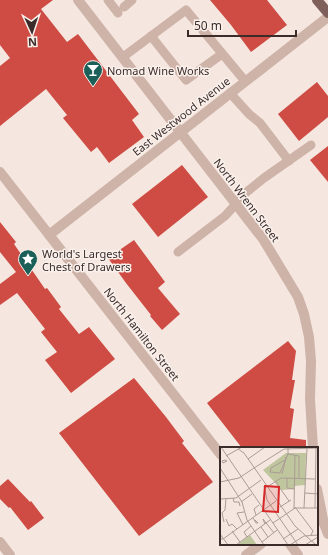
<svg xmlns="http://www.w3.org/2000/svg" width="328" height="555" font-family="'Noto Sans',sans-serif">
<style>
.building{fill:#ce4c43}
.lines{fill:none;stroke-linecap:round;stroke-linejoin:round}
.service{stroke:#ceb3a9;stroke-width:9}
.minor{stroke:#ceb3a9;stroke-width:10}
.tertiary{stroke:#ceb3a9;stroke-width:10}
.primary{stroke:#7e5f5a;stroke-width:10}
.labels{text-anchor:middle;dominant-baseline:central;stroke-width:3;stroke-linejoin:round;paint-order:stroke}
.poi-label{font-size:11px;fill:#3b2c29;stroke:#fbf1ec;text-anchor:start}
.street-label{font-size:11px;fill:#3b2c29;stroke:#fbf1ec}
.inset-road{fill:none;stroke:#ab9c96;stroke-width:1}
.view{fill:#d62828;fill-opacity:0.15;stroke:#d62828;stroke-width:2}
.inset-edge{fill:none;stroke:#3b2c29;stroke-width:2}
</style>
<rect width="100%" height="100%" fill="#f5e6df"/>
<!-- building -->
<g class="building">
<path d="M0,0H53L41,9L67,42L78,34L139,114L132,120L144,137L109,163L97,147L91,152L63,118L67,115L46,89L0,126V66L10,58L0,45Z"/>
<path d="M210,0H267L287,25L251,52L231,25Z"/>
<path d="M317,82L328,96V117L299,141L278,114Z"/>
<path d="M328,146V182L310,160Z"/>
<path d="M182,165L208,197L158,237L132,204Z"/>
<path d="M0,222L16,242L14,244L45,289L47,288L61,307L59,309L79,334L89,327L115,359L71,393L45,360L57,352L41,332L45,329L17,293L0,305V284L16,272L0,252Z"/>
<path d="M134,240L165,282L158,288L180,314L162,330L150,316L151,315L126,283L108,258Z"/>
<path d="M288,341L296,351L292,380H295L290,408L294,409L290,438L306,440V448H242L207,403Z"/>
<path d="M134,378L166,417L184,441L182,443L213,482L139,536L59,433Z"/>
<path d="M8,479L30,502L31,501L44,518L28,530L10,507L9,508L0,499V486Z"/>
</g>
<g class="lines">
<!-- service -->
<g class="service">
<path d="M108,0L118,13"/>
<path d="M124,7L132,0"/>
<path d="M151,36L186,80L222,54"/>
<path d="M123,57L186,10L245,81"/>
<path d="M230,93L249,114L260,123L289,161"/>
<path d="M234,202L264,178L311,145"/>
<path d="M178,252L225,216L236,204"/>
</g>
<!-- minor -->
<g class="minor">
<path d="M0,542L10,555"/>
<path d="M246,555L261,544"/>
</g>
<!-- tertiary -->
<g class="tertiary">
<path d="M78,0L263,239L298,297L304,314L309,337L311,361L310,399L313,448"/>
<path d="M0,172L221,455"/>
<path d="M49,235L328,17"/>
<path d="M317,489L324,524L328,534"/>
<path d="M290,544L298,555"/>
</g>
<!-- primary -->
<path class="primary" d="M317,0L328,13"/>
</g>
<!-- icons -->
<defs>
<g id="bar-pin" transform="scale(1)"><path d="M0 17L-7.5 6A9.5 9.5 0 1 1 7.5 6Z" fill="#1b6058" stroke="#fbf1ec"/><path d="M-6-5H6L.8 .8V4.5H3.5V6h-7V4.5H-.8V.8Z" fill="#fff"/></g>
<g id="sight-pin" transform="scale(1)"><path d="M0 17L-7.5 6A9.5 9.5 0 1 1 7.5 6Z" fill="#1b6058" stroke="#fbf1ec"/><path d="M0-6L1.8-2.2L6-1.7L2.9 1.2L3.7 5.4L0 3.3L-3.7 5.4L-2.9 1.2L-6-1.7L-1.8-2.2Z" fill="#fff"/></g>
</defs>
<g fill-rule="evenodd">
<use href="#bar-pin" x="93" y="70"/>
<use href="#sight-pin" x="28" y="259"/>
</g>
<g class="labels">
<!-- poi labels -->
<g class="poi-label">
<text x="107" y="70">Nomad Wine Works</text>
<text x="42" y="253">World's Largest<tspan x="42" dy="13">Chest of Drawers</tspan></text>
</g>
<!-- street labels -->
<g class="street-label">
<text transform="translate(181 116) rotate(-38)">East Westwood Avenue</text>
<text transform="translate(247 200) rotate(53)">North Wrenn Street</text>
<text transform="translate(142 334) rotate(52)">North Hamilton Street</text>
</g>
</g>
<!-- overview -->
<g transform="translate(220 447)">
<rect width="98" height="98" fill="#f5e6df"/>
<path d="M66,6H86L85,38L74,39V42L62,43L43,23ZM30,88L37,98H17Z" fill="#bfc59d"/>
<path class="inset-road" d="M1,0L68,98M18,2L24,6L75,79L96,98M68,7L79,9V31M6,9L22,0M28,12L45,0M5,13L7,14L3,16L2,14ZM65,13L51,21L50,25L60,26L68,7V1M0,21L22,55L27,73L44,98M34,21L64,2L98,1M62,27L66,10M67,31V41L74,42M55,34L69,54M0,35L19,31L34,21M44,39L47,53L78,98M47,40L61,31L95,32M85,46L98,47M13,51L14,55H19L20,59M0,52L16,51L41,33M21,55L32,47M60,60L71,53M75,60L93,84L91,88M84,61L87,1M95,61L96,1M74,62L75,8M36,68L34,62L39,58M33,71L36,76H38L35,73M6,72L9,79L12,77L17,82M4,75L2,66L5,63L6,52M53,76L75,61H98M45,77L43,72L54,86M23,78L17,66L24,65M41,80L48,90M12,84L20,95M0,87L8,98M27,90L24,85L31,79M0,92H3L56,54M63,92L78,82M42,95L57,83M16,98L50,73M70,98L84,89L98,88M85,98L98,90"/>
<path class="view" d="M45,39L59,40L58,65L43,64Z"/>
<rect width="98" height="98" class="inset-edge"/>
</g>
<!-- north arrow -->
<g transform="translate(32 32) rotate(177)" stroke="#fbf1ec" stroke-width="3" paint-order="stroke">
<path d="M0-3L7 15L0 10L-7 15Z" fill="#3b2c29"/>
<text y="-6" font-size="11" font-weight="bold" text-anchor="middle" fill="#3b2c29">N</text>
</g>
<!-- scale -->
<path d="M188 30v6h108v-6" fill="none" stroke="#3b2c29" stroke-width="2"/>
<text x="194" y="30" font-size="12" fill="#3b2c29" stroke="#fbf1ec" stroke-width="3" paint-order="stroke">50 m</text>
</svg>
